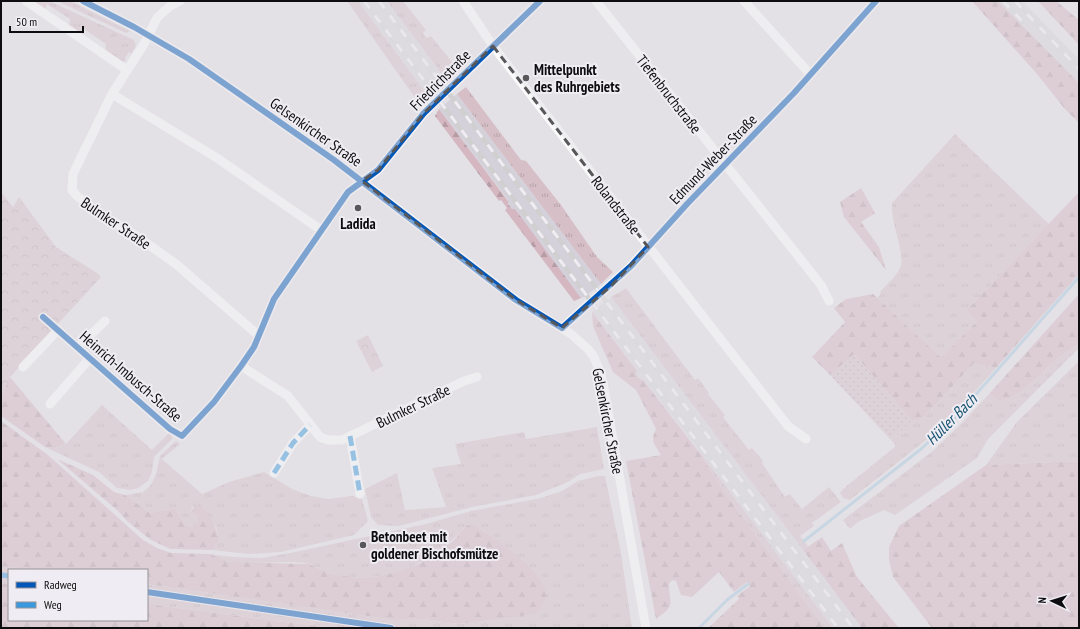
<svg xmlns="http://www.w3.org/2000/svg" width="1080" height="629" font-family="'PT Sans Narrow',sans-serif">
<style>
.built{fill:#d4d1da}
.grass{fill:url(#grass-tufts)}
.forest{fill:url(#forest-firs)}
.park{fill:url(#park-crowns)}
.garden{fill:url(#garden-dots)}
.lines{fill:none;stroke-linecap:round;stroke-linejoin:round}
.stream{stroke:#a6c8df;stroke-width:3}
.street{stroke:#fbfafb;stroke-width:9}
.rail-casing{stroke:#d0d0d1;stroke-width:4.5}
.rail{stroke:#efedf3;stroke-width:3;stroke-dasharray:9;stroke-linecap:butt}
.quiet{stroke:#3a99de;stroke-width:5;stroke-dasharray:10 5;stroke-linecap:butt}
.cycleway-casing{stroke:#efedf3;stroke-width:8}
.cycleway{stroke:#0057b8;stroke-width:6}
.marked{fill:none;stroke:#58575a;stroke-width:3;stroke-dasharray:8 5;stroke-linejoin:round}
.poi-dot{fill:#58575a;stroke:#efedf3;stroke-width:1.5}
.labels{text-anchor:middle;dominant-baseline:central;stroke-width:4;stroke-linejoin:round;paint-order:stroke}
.poi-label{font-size:15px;font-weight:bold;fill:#0d0d0f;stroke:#efedf3;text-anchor:start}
.street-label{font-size:15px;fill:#0d0d0f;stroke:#efedf3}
.water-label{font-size:16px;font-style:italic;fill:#185573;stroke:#efedf3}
</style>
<defs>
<pattern id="grass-tufts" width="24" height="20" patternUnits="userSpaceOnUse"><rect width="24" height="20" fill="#d6bfc7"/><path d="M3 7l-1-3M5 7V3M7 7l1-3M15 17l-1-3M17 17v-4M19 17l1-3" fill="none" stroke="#b6a3aa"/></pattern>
<pattern id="forest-firs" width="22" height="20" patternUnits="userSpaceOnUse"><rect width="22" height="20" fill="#d5b7c1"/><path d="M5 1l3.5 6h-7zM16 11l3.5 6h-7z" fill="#b69ca5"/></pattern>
<pattern id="park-crowns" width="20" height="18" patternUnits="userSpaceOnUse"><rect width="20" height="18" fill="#d6bfc7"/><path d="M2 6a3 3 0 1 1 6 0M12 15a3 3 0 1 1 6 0" fill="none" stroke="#b6a3aa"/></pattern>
<pattern id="garden-dots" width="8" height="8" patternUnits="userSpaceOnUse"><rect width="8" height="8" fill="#d6bfc7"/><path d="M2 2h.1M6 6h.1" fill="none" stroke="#b6a3aa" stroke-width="1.8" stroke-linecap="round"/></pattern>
</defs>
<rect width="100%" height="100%" fill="#e3e1e5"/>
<!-- built -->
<g class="built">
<path d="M358,1H387L448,82L430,95L423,89Z"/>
<path d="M998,1H1022L1079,59V83Z"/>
<path d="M457,94L601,284L584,297L581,298L512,209L507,203L508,200L439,109Z"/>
<path d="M611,297L862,628H833L700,452L643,380L641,379L636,374L637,371L592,312Z"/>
</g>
<!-- grass -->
<g class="grass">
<path d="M29,1H49L134,40L136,46L131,54L129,52L125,58L126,60L122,63L105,53L106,44L84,29L82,37L69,28L70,19L47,4L45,12Z"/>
<path d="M57,1H70L130,31L126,33Z"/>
<path d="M347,1H358L428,96L417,98L413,95Z"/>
<path d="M387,1H403L426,30L423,33L426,38L431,36L455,66L457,70L448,82Z"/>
<path d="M466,87L521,160L526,161L561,205L597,257L613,272L601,284L457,94Z"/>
<path d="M955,134L1049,224L966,311L977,321L941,359L877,298L881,294L880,292C886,285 896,277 900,268C906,255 890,222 892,203Z"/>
<path d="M626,288L695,380L698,378L709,393L708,394L725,415L723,417L749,450L752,448L763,461L762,463L785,497L790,494L802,509L829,487L841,502L812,523L814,526L800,536L808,546L803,550L611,297Z"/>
<path d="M1079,344V348L988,439L977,458L895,515L884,510L858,522L850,529L843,520L934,450L963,422L989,394L1000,402C1031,393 1049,358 1079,344Z"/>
<path d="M1079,361V461L986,465L1017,422Z"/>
<path d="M974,363L996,368L960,408L935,433L850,500L843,498L840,493L843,489L896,446L891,440L912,421L918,420L925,416Z"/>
<path d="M102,405L152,450L169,433L172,436V439L154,457L152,472L148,481L138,488L131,490L117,488L99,472L45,447L55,448L66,444Z"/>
<path d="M597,427L604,469L580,474L568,482L536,495L472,507L399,526L378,525L371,517L365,489L397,473L405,510L446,507L432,468L461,464L455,444L524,432L526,439Z"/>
<path d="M176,441L180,444L162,459L202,494L229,482L264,472L292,489L311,496L328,499L352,496L362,499L368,521L354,535L281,552L248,554L212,550L219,540L216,527L201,507H192L191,511L198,517V522L194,527L186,526L175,508L150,513L125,495L143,492L151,485L156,474L160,456Z"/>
<path d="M695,447L700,452L833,628H825L732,503Z"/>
<path d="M598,476H605L621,553L632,628H332L147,604V584L388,619H424L458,624L511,618L526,565L482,530L465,527C433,564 380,587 331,574C324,572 317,566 309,564C286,559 253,566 230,562C223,561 216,556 210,554L233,557L262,558L295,552L426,524L471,511L541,498L562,491L578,481Z"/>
<path d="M1,566L37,570H9V584L1,583Z"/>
</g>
<!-- forest -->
<g class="forest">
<path d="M972,1H998L1079,83V123L1064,108L1037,74Z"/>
<path d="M1038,1H1056L1079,20V45Z"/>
<path d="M439,109L508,201V204L512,209H515L581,298L574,301L505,210L507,208L501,200L499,201L435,116Z"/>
<path d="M861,188L875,213L861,222L879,247L886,270L844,217L840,202Z"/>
<path d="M1079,192V274L996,368L974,363L925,416L918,420L912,421L855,355L830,375L812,357L845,322L834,308L846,299L873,294L941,358L977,321L966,311Z"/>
<path d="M1079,294V344C1049,358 1031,393 1000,402L989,394Z"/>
<path d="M1,298L38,346L10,377L66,444L55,448L45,447L1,416Z"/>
<path d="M592,312L637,371L636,374L640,379L643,380L695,447L732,503L825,628H708L739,599L737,596L750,586L747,582L734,592L719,572L692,597L681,595L676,581L672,580L669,584C669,604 677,605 656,619L626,461L661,455C654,444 650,441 656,429L636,390L613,372L593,326Z"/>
<path d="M1,421L48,455L143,540L157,548L171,553L210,554L229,562L309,564L331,574L357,578L374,577L393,573L416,565L438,553L453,541L465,527L471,524C490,534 527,561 540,579C543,583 545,590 547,596L538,612L511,618L458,624L424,619H388L147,584V570H37L1,566Z"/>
<path d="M57,459L93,475L114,492L125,495L150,513L175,508L186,526L194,527L198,522V517L191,511L196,504C209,509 216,527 219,540L212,550L170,549L151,540L128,522L118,511Z"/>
<path d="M1079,461V628H932L893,577L889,560V547L899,526L986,465Z"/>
<path d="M822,537L831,551L842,543L857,577L899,628H862L803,550Z"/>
<path d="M1,583L9,584V620H147V604L332,628H1Z"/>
</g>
<!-- park -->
<g class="park">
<path d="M1,192L13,207L19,197L56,247L97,273L101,277L10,376L1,400Z"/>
<path d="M368,335L383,366L372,372L356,341Z"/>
</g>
<!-- garden -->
<path class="garden" d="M854,354L912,421L891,440L830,375Z"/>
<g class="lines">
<!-- stream -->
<g class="stream">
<path d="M804,541L921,449L956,417L1079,277"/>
<path d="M699,628L727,600L748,584"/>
</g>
<!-- street -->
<g class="street">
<path d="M26,1L127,70"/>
<path d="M83,1L134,27L189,59L334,160L516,300L571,334L588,349L594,357L601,375L604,389L646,628"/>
<path d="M180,1L170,6L157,18L144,44L112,94L73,174L72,190L77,196L95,210L135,235L176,264L258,335"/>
<path d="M463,1L493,46L788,426L806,439"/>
<path d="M596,1L821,285L829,301"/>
<path d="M744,1L810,74"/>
<path d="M112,94L217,158L321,230"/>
<path d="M43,317L170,429L182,436L214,402L241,366L254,347L274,299L348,192L378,170L424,113L540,1"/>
<path d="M562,328L631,266L687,204L794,93L876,1"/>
<path d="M78,347L105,321"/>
<path d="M241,366L288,396L320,437L328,440H342L464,381L477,377"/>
<path d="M23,367L58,330"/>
<path d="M50,404L90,358"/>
<path d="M350,436L360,494"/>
<path d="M274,473L293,443L310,425"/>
</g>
<!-- rail casing -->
<g class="rail-casing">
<g id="rail">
<path d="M364,1L838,628"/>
<path d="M379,1L853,628"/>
<path d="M1003,1L1023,22"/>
<path d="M1015,1L1079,69"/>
</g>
</g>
<!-- rail -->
<use href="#rail" class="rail"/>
<!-- quiet -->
<g class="quiet">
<path d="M350,436L360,494"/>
<path d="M274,473L293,443L310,425"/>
<path d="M1,575L9,576"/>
</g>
<!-- cycleway casing -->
<g class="cycleway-casing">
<g id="cycleway">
<path d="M83,1L134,27L189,59L334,160L516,300L562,328L631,266L687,204L794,93L876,1"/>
<path d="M43,317L170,429L182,436L214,402L241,366L254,347L274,299L348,192L378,170L424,113L540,1"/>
<path d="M147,592L391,628"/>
</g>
</g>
<!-- cycleway -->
<use href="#cycleway" class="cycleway"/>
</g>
<!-- marked area -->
<path d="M0 0H1080V629H0ZM493,46L648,247L612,285L562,328L516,300L362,181L378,170L424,113Z" fill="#e3e1e5" fill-opacity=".55" fill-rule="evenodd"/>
<path class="marked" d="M493,46L648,247L612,285L562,328L516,300L362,181L378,170L424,113Z"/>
<!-- markers -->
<g class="poi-dot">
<circle cx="526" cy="78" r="4"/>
<circle cx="358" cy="208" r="4"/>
<circle cx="363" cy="545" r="4"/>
</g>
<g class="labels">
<!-- poi labels -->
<g class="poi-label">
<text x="534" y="69">Mittelpunkt<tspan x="534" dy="17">des Ruhrgebiets</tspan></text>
<text x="358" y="223" text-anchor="middle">Ladida</text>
<text x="371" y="536">Betonbeet mit<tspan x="371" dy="17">goldener Bischofsmütze</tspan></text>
</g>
<!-- street labels -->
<g class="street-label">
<text transform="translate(440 80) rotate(-45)">Friedrichstraße</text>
<text transform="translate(669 94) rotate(52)">Tiefenbruchstraße</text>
<text transform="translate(316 132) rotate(35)">Gelsenkircher Straße</text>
<text transform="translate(713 159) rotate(-46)">Edmund-Weber-Straße</text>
<text transform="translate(616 205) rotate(52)">Rolandstraße</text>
<text transform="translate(116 223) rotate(34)">Bulmker Straße</text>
<text transform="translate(131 376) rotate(41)">Heinrich-Imbusch-Straße</text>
<text transform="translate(413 406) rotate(-26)">Bulmker Straße</text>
<text transform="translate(608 421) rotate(79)">Gelsenkircher Straße</text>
</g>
<!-- water labels -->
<g class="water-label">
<text transform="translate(951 419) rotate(-45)">Hüller Bach</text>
</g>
</g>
<!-- border -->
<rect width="1080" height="629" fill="none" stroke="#0d0d0f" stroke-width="4"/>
<!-- legend -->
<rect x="8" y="569" width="140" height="52" fill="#efedf3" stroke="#959398"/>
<rect x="16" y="582" width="20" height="6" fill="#0057b8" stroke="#959398"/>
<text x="44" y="589" font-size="12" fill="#0d0d0f">Radweg</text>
<rect x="16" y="602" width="20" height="6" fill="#3a99de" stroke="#959398"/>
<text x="44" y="609" font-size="12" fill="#0d0d0f">Weg</text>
<!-- north arrow -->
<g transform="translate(1052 601) rotate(274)" stroke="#efedf3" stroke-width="3" paint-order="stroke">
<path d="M0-3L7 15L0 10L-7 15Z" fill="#0d0d0f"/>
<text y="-6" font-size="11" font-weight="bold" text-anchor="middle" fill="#0d0d0f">N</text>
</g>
<!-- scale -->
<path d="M10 26v6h73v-6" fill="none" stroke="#0d0d0f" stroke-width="2"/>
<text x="16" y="26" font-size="12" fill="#0d0d0f" stroke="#efedf3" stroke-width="3" paint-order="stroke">50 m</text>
</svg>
